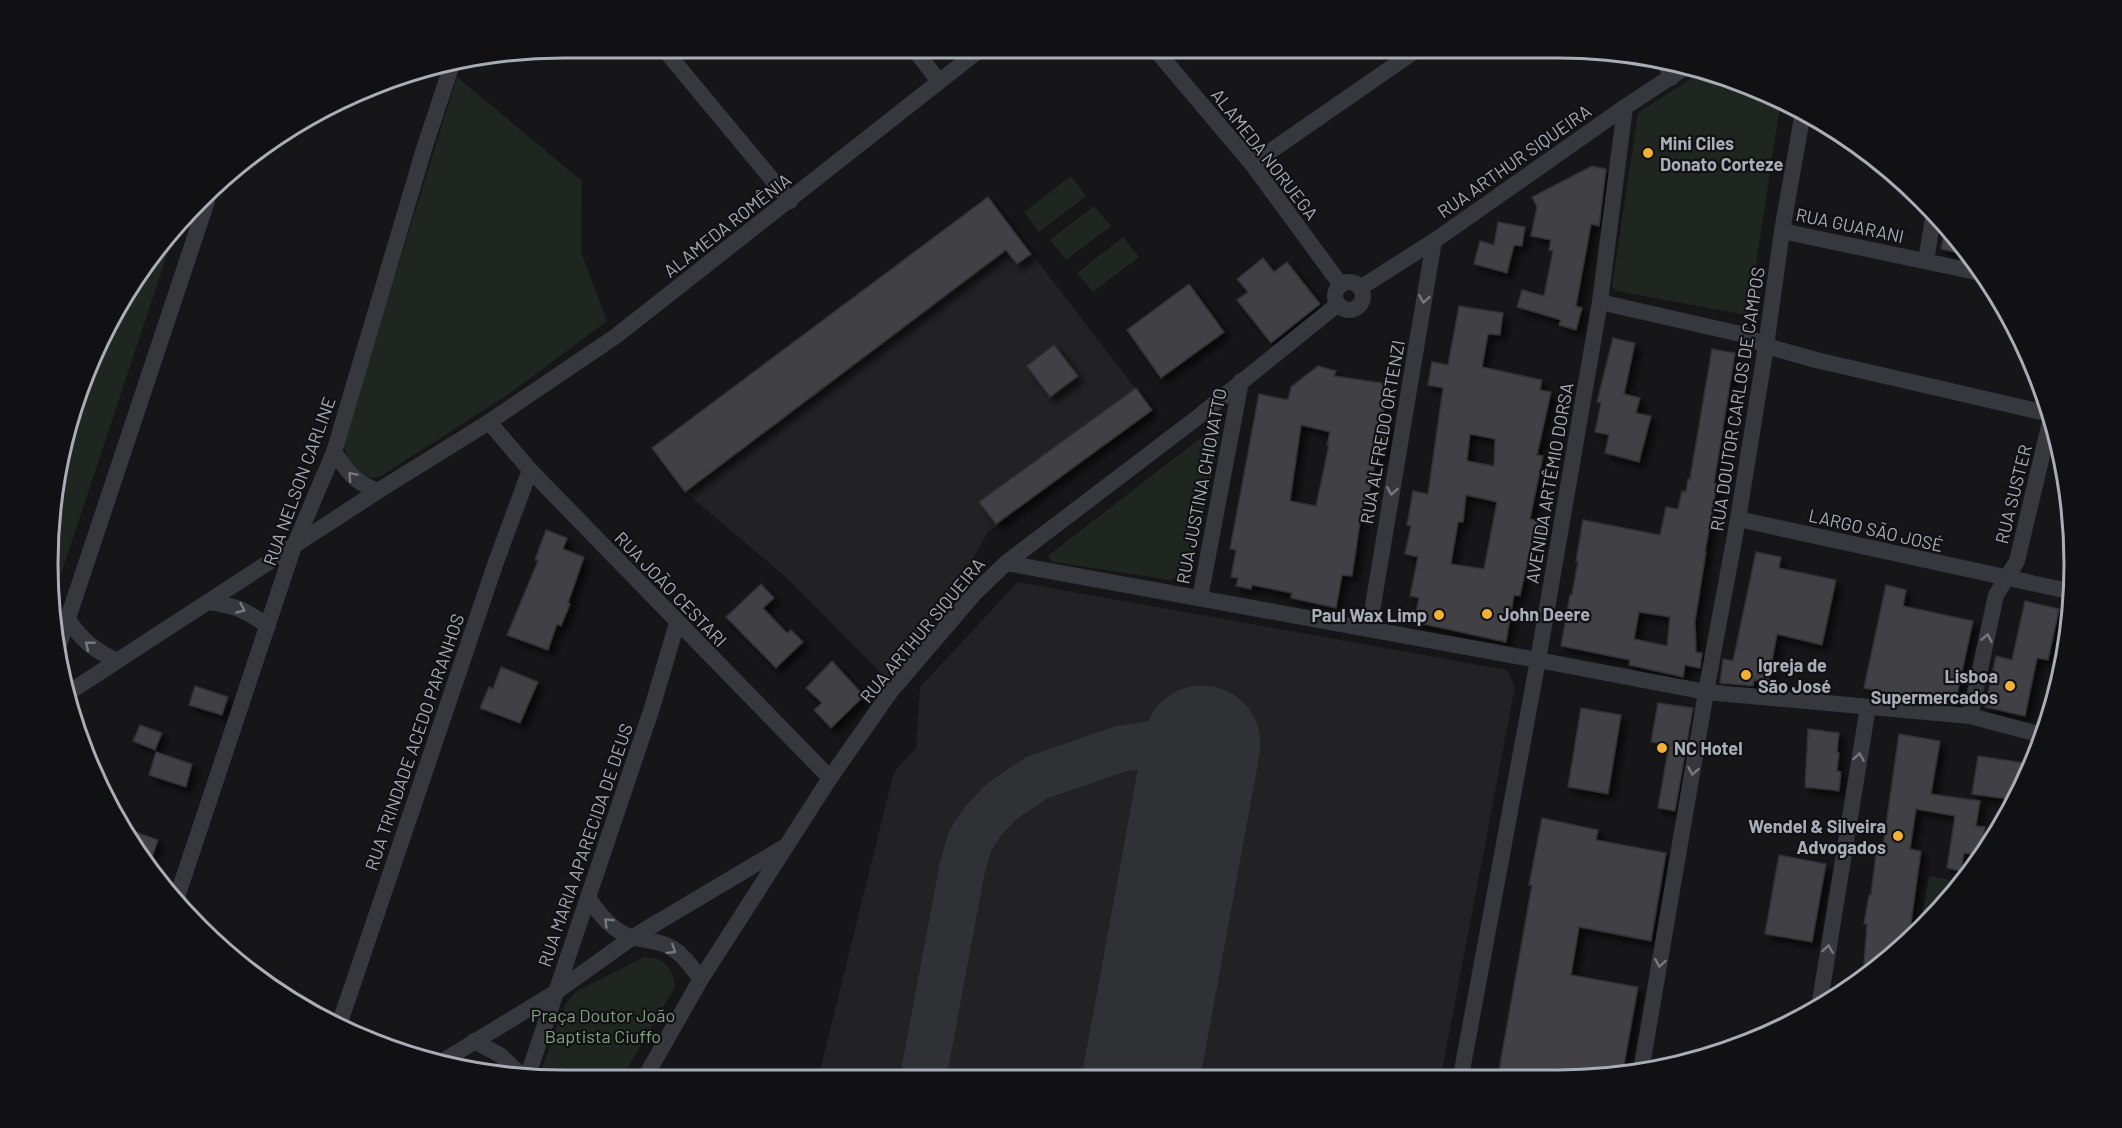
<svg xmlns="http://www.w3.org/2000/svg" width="2122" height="1128" font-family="Barlow,sans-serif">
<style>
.built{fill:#222225}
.green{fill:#1e261f}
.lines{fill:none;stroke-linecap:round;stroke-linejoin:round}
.taxiway{stroke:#303135;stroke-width:46}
.runway{stroke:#303135;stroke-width:117}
.building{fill:#404145;stroke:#303034;stroke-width:1.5;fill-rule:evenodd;filter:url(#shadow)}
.minor{stroke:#37383d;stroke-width:16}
.oneway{stroke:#757881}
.poi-dot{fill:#f2b134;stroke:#111113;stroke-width:2}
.labels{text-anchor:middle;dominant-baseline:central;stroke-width:4.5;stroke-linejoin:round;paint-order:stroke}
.poi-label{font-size:18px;font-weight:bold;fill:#a8adb8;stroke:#111113;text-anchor:start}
.street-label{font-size:18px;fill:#a8adb8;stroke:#111113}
.park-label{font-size:18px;fill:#7fa381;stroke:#111113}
.rim{fill:none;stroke:#a8adb8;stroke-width:3}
</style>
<defs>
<filter id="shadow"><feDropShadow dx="5.5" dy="5.5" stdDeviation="3" flood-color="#0009"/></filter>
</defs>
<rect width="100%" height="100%" fill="#161618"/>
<!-- built -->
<g class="built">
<path d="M988,197L1152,410L988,532L962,578L887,679L787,578L685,492L652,448Z"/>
<path d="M1018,582L1507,670L1515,687L1441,1076L818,1078L894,772L916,748L920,687Z"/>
</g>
<!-- green -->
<g class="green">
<path d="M1704,70L1781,99L1749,311L1746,315L1617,291L1612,287L1638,113Z"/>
<path d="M457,77L582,181L581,252L607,321L509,394L381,476L373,478L362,475L348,458L343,443Z"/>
<path d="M1071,176L1086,196L1039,232L1024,212Z"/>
<path d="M1094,206L1111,226L1066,260L1050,240Z"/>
<path d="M173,237L51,604L49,598L65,431L135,278Z"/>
<path d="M1123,237L1139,257L1093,292L1077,273Z"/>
<path d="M1220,425L1222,427L1193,561L1184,574L1170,580L1054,562L1049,559V555L1216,426Z"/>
<path d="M1929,876L1961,882L1946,904L1920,927Z"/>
<path d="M644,957C664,958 673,967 675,987L621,1079H538L565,1005L575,992Z"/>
</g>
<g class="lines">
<!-- taxiway -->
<path class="taxiway" d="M923,1078L962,869L970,841L983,821L1001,802L1036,778L1120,749L1152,744H1202"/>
<!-- runway -->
<path class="runway" d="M1141,1077L1202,744"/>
</g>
<!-- building -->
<g class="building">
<path d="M1592,166L1606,169L1599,226L1591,224L1576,306L1582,308L1576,330L1559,325L1561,320L1517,307L1522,290L1544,296L1553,251L1549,250L1551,240L1531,236L1537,207L1532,197Z"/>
<path d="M988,197L1031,254L1017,264L1006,250L685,492L652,448Z"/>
<path d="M1498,222L1525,227L1522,246L1514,245L1507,273L1474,264L1480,241L1494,245Z"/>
<path d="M1946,224L1968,255L1941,249Z"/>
<path d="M1263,258L1274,272L1287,262L1320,304L1271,343L1237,300L1248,292L1237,279Z"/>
<path d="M1189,284L1224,332L1161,378L1127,330Z"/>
<path d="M1459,306L1503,313L1500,335L1488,334L1482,367L1542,380L1540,390L1551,392L1537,455L1543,456L1530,519L1544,522L1543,530L1541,539L1533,537L1520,596L1514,595L1506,642L1414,622L1419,598L1410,596L1418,557L1405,554L1411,526L1407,525L1413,491L1428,494L1443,388L1428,385L1432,362L1448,365ZM1470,434L1495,439L1494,466L1467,461ZM1466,495L1497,502L1484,569L1451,564L1458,522H1463Z"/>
<path d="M1613,338L1635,343L1624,394L1640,398L1636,413L1651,416L1639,462L1605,453L1609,435L1595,432L1601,403L1597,402Z"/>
<path d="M1054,345L1078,376L1050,397L1027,366Z"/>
<path d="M1712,349L1735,353L1714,483L1717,484L1705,552H1706L1695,621L1696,652L1702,653L1700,668L1685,665L1683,677L1629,665L1630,660L1561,646L1570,595H1572L1578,561H1576L1583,520L1660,535L1666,507L1678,509L1682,491L1686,492L1688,479H1690ZM1639,612L1670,617L1667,646L1634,639Z"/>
<path d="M1318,366L1336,371L1334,376L1388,384L1382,420L1389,422L1383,456L1377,455L1367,503L1363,502L1352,576L1342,575L1336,608L1291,598L1292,593L1252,585L1251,589L1236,586L1238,578L1231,577L1236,550L1230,549L1259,394L1288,400L1291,387ZM1301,425L1330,432L1327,445H1329L1316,506L1290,501Z"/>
<path d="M1136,388L1152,410L996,524L979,502Z"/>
<path d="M546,530L567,538L563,549L584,557L568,603L570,604L561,626L557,624L548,650L507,635L538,561L535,560Z"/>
<path d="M1756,552L1781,557L1779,568L1836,580L1822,645L1777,634L1768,683L1754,680L1753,686L1720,683L1723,659L1733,661Z"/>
<path d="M761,584L774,598L763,608L787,633L791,630L803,642L776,668L726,617Z"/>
<path d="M1886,585L1906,590L1903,606L1973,621L1955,704L1926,701L1864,688Z"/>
<path d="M2025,601L2059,609L2048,660L2037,658L2025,716L1985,707L1996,656L2012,660Z"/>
<path d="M832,661L864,696L831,728L814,710L822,703L806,688Z"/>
<path d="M501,667L538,682L520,723L480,708L489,687L493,689Z"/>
<path d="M195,686L228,697L222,715L189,705Z"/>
<path d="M1658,703L1693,708L1675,811L1658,808L1669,745L1651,742Z"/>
<path d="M1581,708L1621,715L1608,794L1568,787Z"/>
<path d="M140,725L162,733L155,750L133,741Z"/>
<path d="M1808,729L1839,733L1837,752L1839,753L1837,771L1841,772L1839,791L1805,787Z"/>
<path d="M1899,734L1940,741L1931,794L1980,801L1976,826L1985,827L1981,851L1979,855L1964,853L1961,871L1947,868L1955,816L1916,809L1910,849L1921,851L1909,936L1863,977L1867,924H1864L1869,895H1871L1877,845L1883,846Z"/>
<path d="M156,752L192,764L186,787L149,775Z"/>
<path d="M1978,756L2031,764L2022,788L2018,787L2015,800L1972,794Z"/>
<path d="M1542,818L1598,830L1596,840L1666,853L1651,941L1579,927L1571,975L1638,987L1622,1076H1498L1532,885H1529Z"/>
<path d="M130,830L158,840L150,863L137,841Z"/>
<path d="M1779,855L1826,864L1812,942L1765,934Z"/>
</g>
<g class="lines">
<!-- minor -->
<g class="minor">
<path d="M663,48L790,201"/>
<path d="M913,48L939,81"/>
<path d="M1155,49L1252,164L1341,285"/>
<path d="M1665,61L1671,78"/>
<path d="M1252,164L1418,49"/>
<path d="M1782,231L1981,273"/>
<path d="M1926,260L1934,213"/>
<circle cx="1349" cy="296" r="14"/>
<path d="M1360,288L1434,241L1625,107L1689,65"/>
<path d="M1600,302L1745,335L1766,346L1816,360L2050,414"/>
<path d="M489,422L530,470L830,778"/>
<path d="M334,452C348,472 354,482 378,491"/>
<path d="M1738,519L2073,592"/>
<path d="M1006,563L1538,660L1706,692L1970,716L2042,735"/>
<path d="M1200,598L1241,381"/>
<path d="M209,602C237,606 245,610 268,626"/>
<path d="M68,620C83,641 94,650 117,661"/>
<path d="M1369,629L1434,241"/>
<path d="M60,642L207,201"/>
<path d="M71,691L378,491L489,422L616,336L982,48"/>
<path d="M1970,716L1996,595L2017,561L2051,418"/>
<path d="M589,899C601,916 614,933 635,938C649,941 660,941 672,948C684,955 692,968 701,979"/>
<path d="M175,903L294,546L334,452L424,149L450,70"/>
<path d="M1819,1007L1868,707"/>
<path d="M338,1028L496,562L530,470"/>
<path d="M474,1041L500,1055L524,1078"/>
<path d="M438,1064L556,992L633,937L786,846"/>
<path d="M1641,1071L1706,692L1738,519L1766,346L1782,231L1803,112"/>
<path d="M1461,1076L1538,660L1600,302L1625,107"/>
<path d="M527,1078L652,708L677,623"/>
<path d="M644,1079L701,979L830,778L891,691L974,594L1006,563L1198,417L1338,304"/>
</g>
</g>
<!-- one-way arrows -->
<defs><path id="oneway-chevron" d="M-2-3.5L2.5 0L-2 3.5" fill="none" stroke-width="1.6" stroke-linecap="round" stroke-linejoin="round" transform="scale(1.5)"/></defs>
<g class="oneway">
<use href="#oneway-chevron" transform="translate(1424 299) rotate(100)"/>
<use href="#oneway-chevron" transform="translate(352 476) rotate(-133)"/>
<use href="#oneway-chevron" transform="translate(1392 491) rotate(100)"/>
<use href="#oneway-chevron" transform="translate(241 609) rotate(24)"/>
<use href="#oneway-chevron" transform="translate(1987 638) rotate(-78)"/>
<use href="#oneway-chevron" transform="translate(89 645) rotate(-141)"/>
<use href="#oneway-chevron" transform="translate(1859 757) rotate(-81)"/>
<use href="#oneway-chevron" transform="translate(1693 771) rotate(100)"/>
<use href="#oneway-chevron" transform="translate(608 922) rotate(-136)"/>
<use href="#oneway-chevron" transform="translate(1828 949) rotate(-81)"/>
<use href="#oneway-chevron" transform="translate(672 950) rotate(32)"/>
<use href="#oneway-chevron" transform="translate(1660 963) rotate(100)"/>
</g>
<!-- markers -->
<g class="poi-dot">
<circle cx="1648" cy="153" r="6"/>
<circle cx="1487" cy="614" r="6"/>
<circle cx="1439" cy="615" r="6"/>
<circle cx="1746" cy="675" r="6"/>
<circle cx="2010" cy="686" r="6"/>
<circle cx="1662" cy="748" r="6"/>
<circle cx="1898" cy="836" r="6"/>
</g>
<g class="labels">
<!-- poi labels -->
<g class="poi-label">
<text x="1660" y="143">Mini Ciles<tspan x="1660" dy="21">Donato Corteze</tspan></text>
<text x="1499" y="614">John Deere</text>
<text x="1427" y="615" text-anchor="end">Paul Wax Limp</text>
<text x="1758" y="665">Igreja de<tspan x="1758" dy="21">São José</tspan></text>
<text x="1998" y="676" text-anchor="end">Lisboa<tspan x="1998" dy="21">Supermercados</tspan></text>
<text x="1674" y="748">NC Hotel</text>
<text x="1886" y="826" text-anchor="end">Wendel &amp; Silveira<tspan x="1886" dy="21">Advogados</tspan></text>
</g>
<!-- street labels -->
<g class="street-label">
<text transform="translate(1265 154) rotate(52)">ALAMEDA NORUEGA</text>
<text transform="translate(1514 161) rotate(-35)">RUA ARTHUR SIQUEIRA</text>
<text transform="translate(727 225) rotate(-38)">ALAMEDA ROMÊNIA</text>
<text transform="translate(1850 225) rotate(12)">RUA GUARANI</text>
<text transform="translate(1737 399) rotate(-81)">RUA DOUTOR CARLOS DE CAMPOS</text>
<text transform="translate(1382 432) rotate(-80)">RUA ALFREDO ORTENZI</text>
<text transform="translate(299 481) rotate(-70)">RUA NELSON CARLINE</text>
<text transform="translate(1549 483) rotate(-80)">AVENIDA ARTÊMIO DORSA</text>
<text transform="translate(1201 486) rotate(-79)">RUA JUSTINA CHIOVATTO</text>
<text transform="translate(2013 494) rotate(-76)">RUA SUSTER</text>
<text transform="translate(1876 530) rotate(13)">LARGO SÃO JOSÉ</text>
<text transform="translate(671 589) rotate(46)">RUA JOÃO CESTARI</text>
<text transform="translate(922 630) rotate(-50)">RUA ARTHUR SIQUEIRA</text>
<text transform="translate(414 742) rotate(-71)">RUA TRINDADE ACEDO PARANHOS</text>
<text transform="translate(585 845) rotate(-71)">RUA MARIA APARECIDA DE DEUS</text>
</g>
<!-- park labels -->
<g class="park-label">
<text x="603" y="1015">Praça Doutor João<tspan x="603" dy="21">Baptista Ciuffo</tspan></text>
</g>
</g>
<!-- crop -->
<path d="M0 0H2122V1128H0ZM564 58H1558A506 506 0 0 1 2064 564V564A506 506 0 0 1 1558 1070H564A506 506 0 0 1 58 564V564A506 506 0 0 1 564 58Z" fill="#111113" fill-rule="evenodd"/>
<path class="rim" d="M564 58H1558A506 506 0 0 1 2064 564V564A506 506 0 0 1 1558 1070H564A506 506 0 0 1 58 564V564A506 506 0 0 1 564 58Z"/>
</svg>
